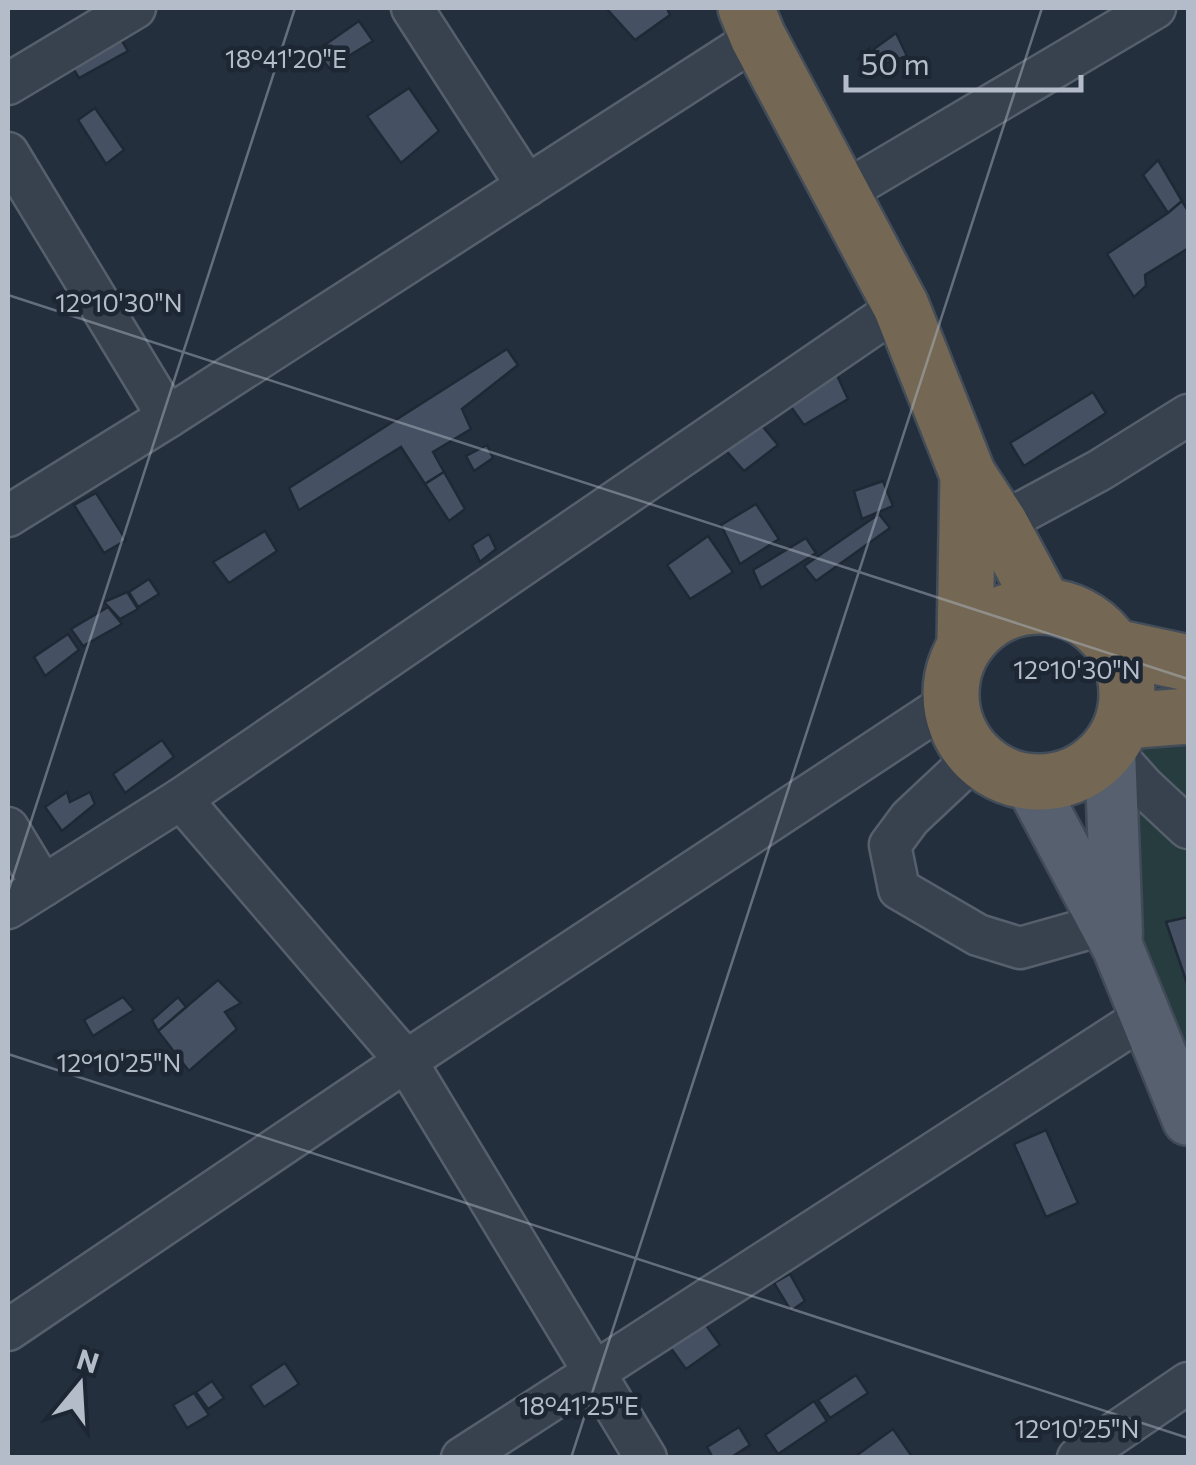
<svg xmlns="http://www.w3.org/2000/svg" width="1196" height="1465" font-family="Commissioner,sans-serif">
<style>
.green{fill:#263c3f}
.building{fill:#455162;stroke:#1f2835;stroke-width:2.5}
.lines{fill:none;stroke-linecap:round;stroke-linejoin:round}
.minor-casing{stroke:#565f6c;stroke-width:45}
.major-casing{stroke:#414a57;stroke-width:55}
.highway-casing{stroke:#434c59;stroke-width:60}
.minor{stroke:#38414e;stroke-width:40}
.major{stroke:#56606e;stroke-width:50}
.highway{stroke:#746855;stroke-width:55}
.ticks{fill:none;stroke:#b4bcc9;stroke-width:2.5;stroke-opacity:0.45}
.ticks-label{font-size:25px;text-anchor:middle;fill:#b4bcc9;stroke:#1d2633;stroke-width:9;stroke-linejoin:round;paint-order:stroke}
</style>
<rect width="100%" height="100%" fill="#242f3e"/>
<!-- green -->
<path class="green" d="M1188,663V1120L1147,1015L1124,721L1128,696L1125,670Z"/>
<!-- building -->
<g class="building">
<path d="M606,8H667L670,15L635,40Z"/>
<path d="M359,21L373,41L329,68L316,51Z"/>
<path d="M896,33L907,56L881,65L874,49Z"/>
<path d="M118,34L128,51L79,78L71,65Z"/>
<path d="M409,88L439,131L401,163L367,116Z"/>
<path d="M95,108L124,150L106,164L78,120Z"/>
<path d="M1158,160L1182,201L1168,213L1143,175Z"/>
<path d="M1182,201L1188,211V251L1187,249L1145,275L1146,286L1134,297L1107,254L1168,213Z"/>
<path d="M507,349L518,365L462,409L471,429L433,452L444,472L425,484L401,447L299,510L289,488Z"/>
<path d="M836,373L848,399L804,425L789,404Z"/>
<path d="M1093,392L1106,413L1024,466L1010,443Z"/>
<path d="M760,423L778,445L744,471L723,447Z"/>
<path d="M487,445L493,458L474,471L466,456Z"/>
<path d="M444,472L465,509L449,521L425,484Z"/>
<path d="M883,481L893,506L862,519L854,491Z"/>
<path d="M96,493L126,540L104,553L74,505Z"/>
<path d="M756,504L779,539L740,564L721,525Z"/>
<path d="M879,514L890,528L816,581L804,566Z"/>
<path d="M265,531L277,551L229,583L213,562Z"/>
<path d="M489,534L496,549L480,562L472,545Z"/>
<path d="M708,536L733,572L690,599L667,565Z"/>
<path d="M806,538L816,553L761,588L753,570Z"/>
<path d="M149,579L159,594L138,607L129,592Z"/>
<path d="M127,592L138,609L120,619L104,602Z"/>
<path d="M108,607L122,624L83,646L71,629Z"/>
<path d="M68,634L79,650L45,676L34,657Z"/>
<path d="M162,740L174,757L125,793L113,774Z"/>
<path d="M67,792L70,802L90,792L95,804L62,831L45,807Z"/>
<path d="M1188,917V986L1166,922Z"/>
<path d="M218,980L241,1003L225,1012L237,1029L189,1071L158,1031Z"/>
<path d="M123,997L134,1010L93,1036L84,1020Z"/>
<path d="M178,997L186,1007L158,1031L152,1020Z"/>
<path d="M1046,1130L1078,1203L1046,1217L1014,1144Z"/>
<path d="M790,1274L805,1301L791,1311L774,1283Z"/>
<path d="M696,1311L720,1345L686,1369L662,1336Z"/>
<path d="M285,1363L299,1384L264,1407L250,1386Z"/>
<path d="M856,1375L868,1393L830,1418L818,1400Z"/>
<path d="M212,1381L224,1398L208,1409L196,1392Z"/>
<path d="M194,1393L209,1415L187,1428L173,1405Z"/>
<path d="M814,1401L827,1421L778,1454L765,1435Z"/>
<path d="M739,1427L750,1445L730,1458H713L707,1447Z"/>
<path d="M893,1429L913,1458H853Z"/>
</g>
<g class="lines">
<!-- minor casing -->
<g class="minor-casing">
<g id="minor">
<path d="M412,8L527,186"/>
<path d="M8,84L135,8"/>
<path d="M8,153L168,417"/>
<path d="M841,194L1155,8"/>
<path d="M8,516L168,417L758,37"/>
<path d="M1000,524L1100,470L1188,415"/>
<path d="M1110,749L1144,787L1188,828"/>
<path d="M975,757L910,818L890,845L899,889L978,935L1020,948L1105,924"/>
<path d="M181,799L406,1061L646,1458"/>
<path d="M8,828L43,886"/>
<path d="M8,908L181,799L901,306"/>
<path d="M8,1330L406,1061L950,702"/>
<path d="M462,1458L1147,1015"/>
<path d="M1078,1458L1188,1383"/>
</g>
</g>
<!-- major casing -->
<g class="major-casing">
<g id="major">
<path d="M1110,749L1117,934"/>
<path d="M1030,783L1118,948L1188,1120"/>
</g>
</g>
<!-- highway casing -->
<g class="highway-casing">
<g id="highway">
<path d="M746,8L758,37L901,306L968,475L1000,524L1044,606"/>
<circle cx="1039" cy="694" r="88"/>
<path d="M965,643L968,475"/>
<path d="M1114,647L1188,663"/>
<path d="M1124,721L1188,716"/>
</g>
</g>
<!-- minor -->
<use href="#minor" class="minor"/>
<!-- major -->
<use href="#major" class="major"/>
<!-- highway -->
<use href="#highway" class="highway"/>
</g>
<!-- ticks -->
<path class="ticks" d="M8,295L1188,679M8,892L295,8M8,1054L1188,1438M571,1458L1042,8"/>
<g class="ticks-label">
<text x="286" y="68">18°41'20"E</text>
<text x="119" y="312">12°10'30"N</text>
<text x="1077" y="679">12°10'30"N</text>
<text x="119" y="1072">12°10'25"N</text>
<text x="579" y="1415">18°41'25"E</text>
<text x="1077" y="1438">12°10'25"N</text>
</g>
<!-- border -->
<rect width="1196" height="1465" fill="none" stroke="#b4bcc9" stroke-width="20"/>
<!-- north arrow -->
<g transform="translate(80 1385) rotate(18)" stroke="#1d2633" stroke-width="8" paint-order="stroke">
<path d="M0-8L18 38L0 25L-18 38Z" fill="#b4bcc9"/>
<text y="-15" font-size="28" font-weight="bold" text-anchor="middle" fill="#b4bcc9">N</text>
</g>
<!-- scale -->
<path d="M846 75v15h235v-15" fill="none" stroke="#b4bcc9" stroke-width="5"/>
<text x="861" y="75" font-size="30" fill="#b4bcc9" stroke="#1d2633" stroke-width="8" paint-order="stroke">50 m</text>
</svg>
